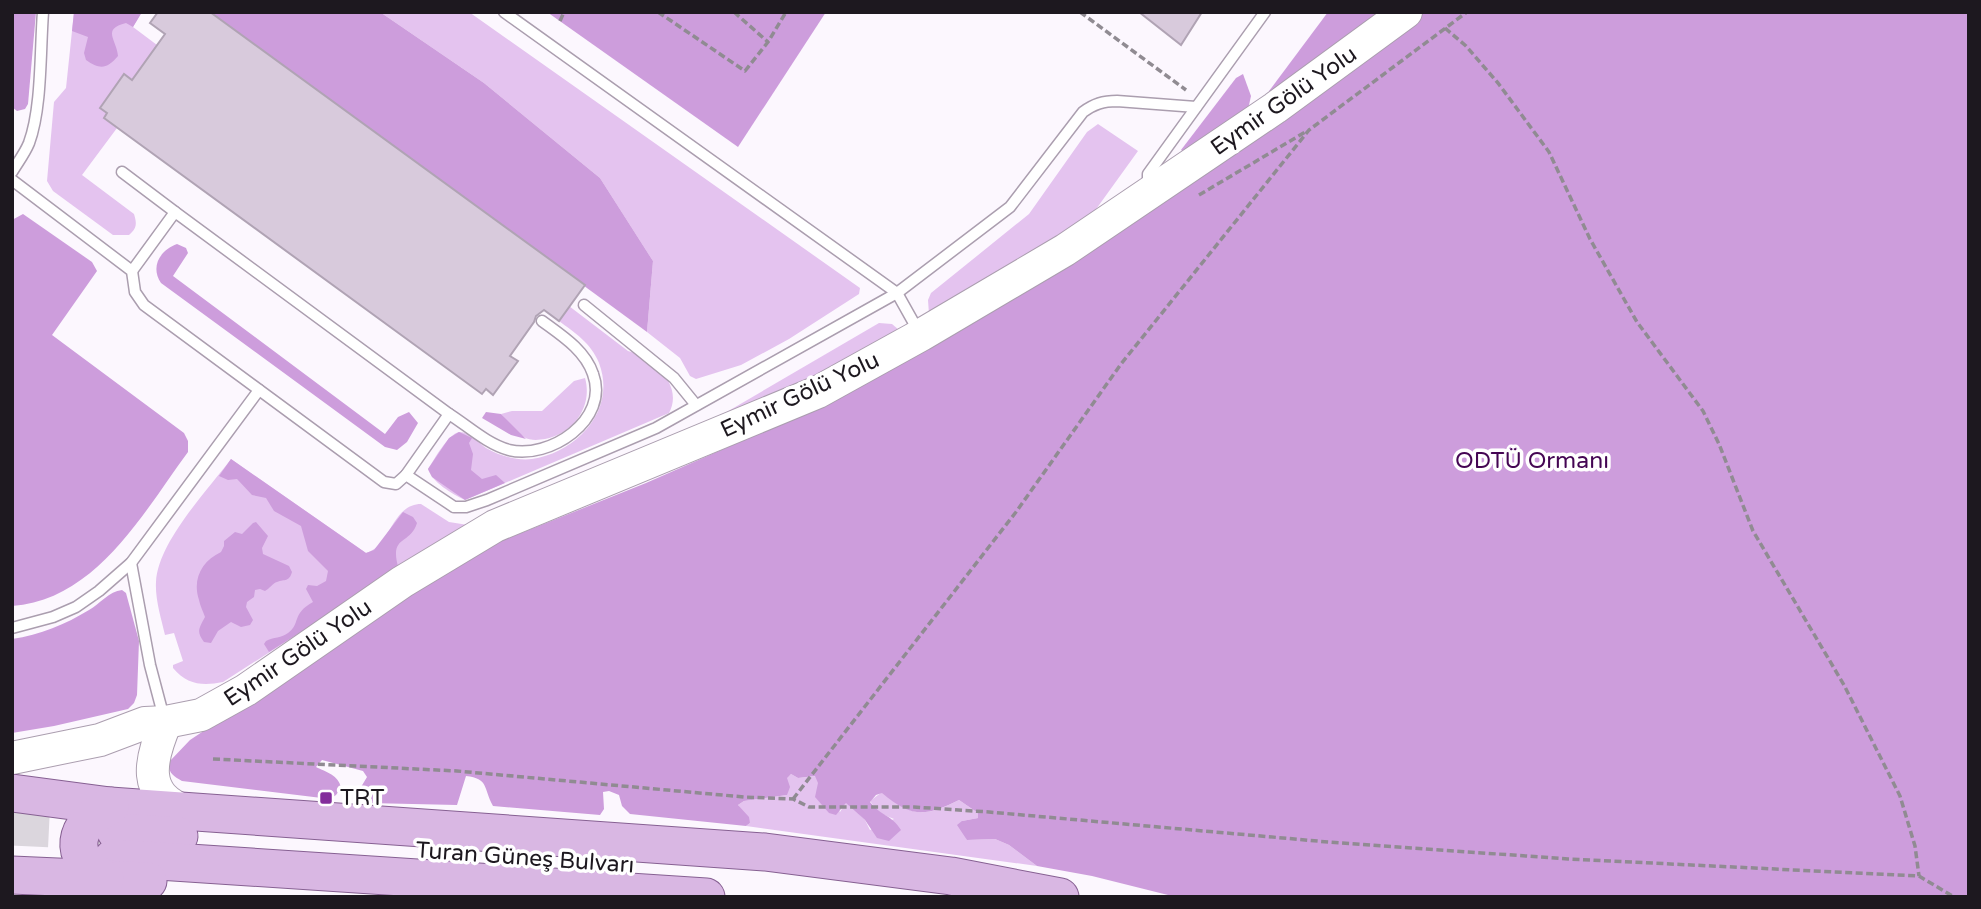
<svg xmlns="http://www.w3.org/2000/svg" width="1981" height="909" font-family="'Varela Round',sans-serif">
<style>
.green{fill:#e4c3ef}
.forest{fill:#cd9ddc}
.building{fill:#d8cadc;stroke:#b0a3b4;stroke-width:2}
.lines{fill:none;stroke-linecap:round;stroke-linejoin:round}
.primary-tunnel{stroke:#dbd6dd;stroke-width:37;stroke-dasharray:37 18;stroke-linecap:butt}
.lane-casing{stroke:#ab9eaf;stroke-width:13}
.secondary-casing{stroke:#ab9eaf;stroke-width:34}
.primary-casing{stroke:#866092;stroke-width:39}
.path{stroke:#908b92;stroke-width:3.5;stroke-dasharray:7 3.5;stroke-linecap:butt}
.lane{stroke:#fff;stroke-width:10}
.secondary{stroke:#fff;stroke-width:32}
.primary{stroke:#d9b7e3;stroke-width:37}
.poi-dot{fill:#832d9b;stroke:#fff;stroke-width:2.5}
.labels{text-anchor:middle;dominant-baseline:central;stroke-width:7;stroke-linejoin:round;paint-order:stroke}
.street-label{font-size:23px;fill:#1d181f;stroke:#fff}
.park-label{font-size:23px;fill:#440553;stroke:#fff}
.poi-label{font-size:23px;fill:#1d181f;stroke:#fff;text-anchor:start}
</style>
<rect width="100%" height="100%" fill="#fcf7fe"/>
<!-- green -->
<g class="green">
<path d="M74,12H142L133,27L157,45L132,80L124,75L100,107L107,113L104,118L117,128L82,175L134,214C137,224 137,228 129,235H113L53,191L47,181L54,102L66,88Z"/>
<path d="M380,12H469L860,288L859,294L789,339L741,365L696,379L690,376L680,358L647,332L653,261L600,178L484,83Z"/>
<path d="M1098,124L1138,151L1094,212L1082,223L929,314L928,300L931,293L1029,214L1087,132Z"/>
<path d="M569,306L628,351C653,358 684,385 669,413L465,500C452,494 432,482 428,469C434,460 448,434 459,432C468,431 479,443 486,448C500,456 517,461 532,459C577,452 617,410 599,363C591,343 575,333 559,321Z"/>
<path d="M879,323L892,324L899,330L803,388L682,438Z"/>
<path d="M585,378C593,406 574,433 545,439C539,440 530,441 524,437C516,432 508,422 501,414L512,411H542L574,381Z"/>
<path d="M231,459L366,553C390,547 392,504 421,504L449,522L468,525L223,682C203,686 187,685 173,668V665L183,661L174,633L165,635C161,618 155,599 156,582C158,542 207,491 231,459Z"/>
<path d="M791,774L798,778L816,776L840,812L846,802L865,820L870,830L894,819L879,813L870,801L882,792C912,818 925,817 959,800L978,813V818L962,821L967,840L995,839L1009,845L1037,866L746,826L750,823L738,805L744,801L787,795V777Z"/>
</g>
<!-- forest -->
<g class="forest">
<path d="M12,12H36L28,104L25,109L17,111L12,107Z"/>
<path d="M74,12H142L133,27L126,23C101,29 117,40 118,56C107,69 100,70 86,60L84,53L88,37L72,31Z"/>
<path d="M210,12H380L484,83L600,178L653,261L647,332Z"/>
<path d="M547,12H826L738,147Z"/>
<path d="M1328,12H1389L1277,93L1269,91Z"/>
<path d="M1406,12H1969V897H1176L1092,876L1037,866L1009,845L995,839L967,840L957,825L962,821L978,818V813L959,800C925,817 912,818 882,793L876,795L870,802C882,817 891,814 901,830L889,841L877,838L865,820L846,803L836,815L829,813L815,797L818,783L815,776L798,778L791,774L787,778L790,787L787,795L744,801L738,805L749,817L750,823L746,826L630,814L622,806L619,795L609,791L603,792L604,809L600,815L493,806C483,787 489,779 466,776L457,805L368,803L359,797L358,792L367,777L363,771L322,760L316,767C326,772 339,775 341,788L336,795L330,799L182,781C173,776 168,773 169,762L190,740L400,601L484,548L646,483L819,407Z"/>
<path d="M1243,74L1251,96L1247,114L1188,155L1181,150L1236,78Z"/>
<path d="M23,214L92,262L97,271L52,335L184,433L188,441V452C143,513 96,600 12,606V220Z"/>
<path d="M177,244L186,248L188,253L173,276L385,434L398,417L409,412L418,423L407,442L397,450L385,447L161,283C150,267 160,250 177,244Z"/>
<path d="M486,412L501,414L526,439L511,435L482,418Z"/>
<path d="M459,432L472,438L469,443L473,454L471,470L482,479L496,475L505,483L465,500L432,477L428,469L449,438Z"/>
<path d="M231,459L366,553L374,550L403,512L413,517L417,523C410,546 388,534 399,570L269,652L264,644L266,641C273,637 282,638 288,633C301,624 291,614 313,602L306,589L308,585L317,586L326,581L328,571L308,551L301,526L274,511L266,498L252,495L237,479L228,480L219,476Z"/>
<path d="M256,522L268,536L262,548L263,554L289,566L292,572C289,582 285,579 277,582C273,583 269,589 265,591L260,589L255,590L254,597L247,602L246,607L253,620L250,625L241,627L231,622L218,631L211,643L204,642C196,632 199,628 205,617C203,611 200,606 199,600C192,579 202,561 221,552L224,546V541L235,532L242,534L253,523Z"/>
<path d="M122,590L126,593L139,641L137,695L134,703L128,709L54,726L12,733V639C40,635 66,624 89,610C100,604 109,591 122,590Z"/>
</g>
<!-- building -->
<g class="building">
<path d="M158,12H210L585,285L559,321L544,310L536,316L534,322L510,356L518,361L493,395L486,389L482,394L104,118L107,113L100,108L124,74L132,80L165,34L150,23Z"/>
<path d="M1139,12H1202L1181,45Z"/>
</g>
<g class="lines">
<!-- primary-tunnel -->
<path class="primary-tunnel" d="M12,827L114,832"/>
<!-- lane casing -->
<g class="lane-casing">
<g id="lane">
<path d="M504,12L897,293L920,334"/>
<path d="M12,172C18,162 25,153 29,143C42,108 40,51 43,12"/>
<path d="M122,172L175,212"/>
<path d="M12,180L132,271L135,292L144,305L384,482L396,484L406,475L454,507H466L487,500L656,428L897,293L1010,207L1083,112C1094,104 1103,101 1117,101L1196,107"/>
<path d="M1148,188V174L1265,12"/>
<path d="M132,271L175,212L449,414L406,475"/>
<path d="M584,305L674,378L696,405"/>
<path d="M449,414C468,426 487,444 509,450C549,460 610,420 593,374C585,350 561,335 542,321"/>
<path d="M131,563L150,665L164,718"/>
<path d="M12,628L53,617L76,607L99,591L131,563L259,390"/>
</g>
</g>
<!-- secondary casing -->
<g class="secondary-casing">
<g id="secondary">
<path d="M166,722C150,759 140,796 188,812"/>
<path d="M12,758L100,740L145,723L166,722L201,715L246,690L402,582L495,526L818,392L921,335L1065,250L1275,108L1406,12"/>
</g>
</g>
<!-- primary casing -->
<g class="primary-casing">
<g id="primary">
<path d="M12,793L110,806L765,852L951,876L1060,897"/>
<path d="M116,832L179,836"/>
<path d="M113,858L706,897"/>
<path d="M12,875L148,881"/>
<path d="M105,879C66,857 73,824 110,806"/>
</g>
</g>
<!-- path -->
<g class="path">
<path d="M658,12L745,71L768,42L786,12"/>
<path d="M734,12L768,42"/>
<path d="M1080,12L1186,90"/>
<path d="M560,21L564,12"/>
<path d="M1445,28L1466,46L1498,83L1549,152L1590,239L1637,322L1703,411L1719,444L1753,531L1844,685L1900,796L1915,846L1919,876"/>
<path d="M1199,195L1307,131"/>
<path d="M213,759L457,771L744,797L793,799L809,807H914L989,812L1328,842L1568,859L1919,876L1954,897"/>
<path d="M793,799L1016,512L1121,364L1309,130L1467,12"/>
</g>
<!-- lane -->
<use href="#lane" class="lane"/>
<!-- secondary -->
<use href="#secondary" class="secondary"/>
<!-- primary -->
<use href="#primary" class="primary"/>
</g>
<!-- markers -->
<rect class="poi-dot" x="319" y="791" width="14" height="14" rx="3.5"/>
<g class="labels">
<!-- street labels -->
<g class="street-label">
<text transform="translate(1284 101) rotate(-35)">Eymir Gölü Yolu</text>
<text transform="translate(800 395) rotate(-25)">Eymir Gölü Yolu</text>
<text transform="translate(298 653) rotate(-34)">Eymir Gölü Yolu</text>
<text transform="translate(525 858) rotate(4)">Turan Güneş Bulvarı</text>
</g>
<!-- park labels -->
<g class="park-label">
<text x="1532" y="461">ODTÜ Ormanı</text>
</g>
<!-- poi labels -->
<g class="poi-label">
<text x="340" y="798">TRT</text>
</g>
</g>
<!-- border -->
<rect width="1981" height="909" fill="none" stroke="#1d181f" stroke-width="28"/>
</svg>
